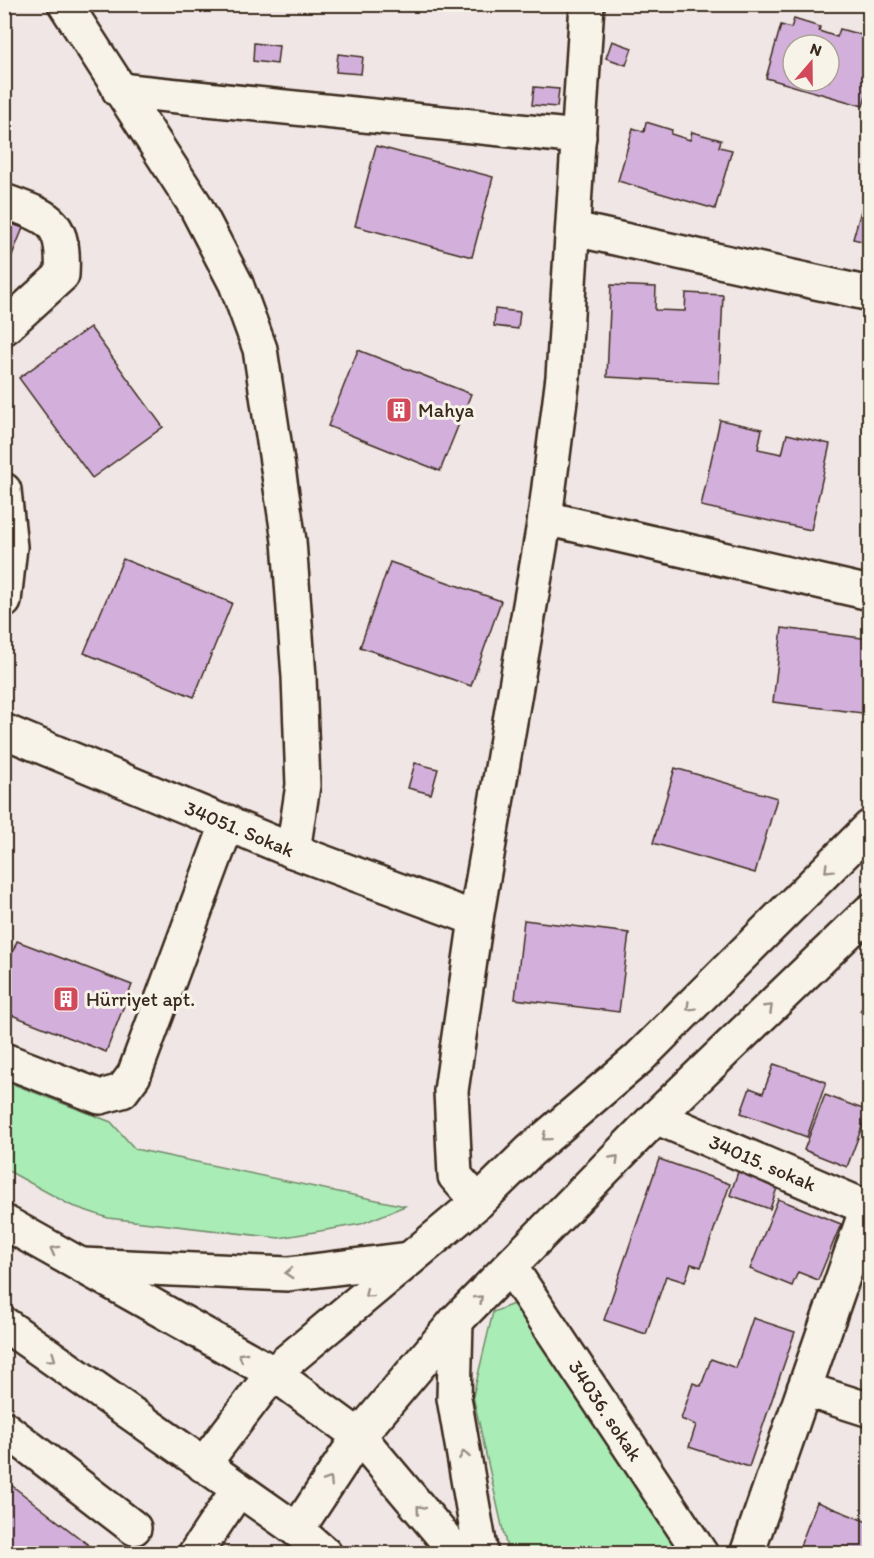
<svg xmlns="http://www.w3.org/2000/svg" width="874" height="1558" font-family="Itim,sans-serif">
<style>
.green{fill:#a9ecb6;stroke:#728b6a;stroke-width:1.5}
.building{fill:#d2b0db;stroke:#3b2a1e;stroke-width:1.5;fill-rule:evenodd}
.lines{fill:none;stroke-linecap:round;stroke-linejoin:round}
.minor-casing{stroke:#3b2a1e;stroke-width:38}
.major-casing{stroke:#3b2a1e;stroke-width:38}
.minor{stroke:#f7f3e8;stroke-width:33}
.major{stroke:#f7f3e8;stroke-width:33}
.oneway{stroke:#998e83}
.labels{text-anchor:middle;dominant-baseline:central;stroke-width:6;stroke-linejoin:round;paint-order:stroke}
.poi-label{font-size:20px;fill:#3b2a1e;stroke:#f7f3e8;text-anchor:start}
.street-label{font-size:20px;fill:#3b2a1e;stroke:#f7f3e8}
</style>
<rect width="100%" height="100%" fill="#f0e6e5"/>
<filter id="ink" filterUnits="userSpaceOnUse"><feTurbulence type="fractalNoise" baseFrequency=".0167" numOctaves="2"/><feDisplacementMap in="SourceGraphic" scale="12" xChannelSelector="R" yChannelSelector="G"/><feConvolveMatrix kernelMatrix="1 2 1 2 8 2 1 2 1" color-interpolation-filters="sRGB"/></filter>
<g filter="url(#ink)">
<!-- green -->
<g class="green">
<path d="M5,1081L111,1122L135,1149L405,1206L361,1224L279,1238L108,1218L70,1205L5,1169Z"/>
<path d="M516,1303L698,1553H508L473,1396L493,1312Z"/>
</g>
<!-- building -->
<g class="building">
<path d="M794,19L820,27L819,31L837,37L840,29L869,37L870,84L863,106L766,78L781,25L791,28ZM793,45H829V81H793Z"/>
<path d="M612,41L632,48L626,65L606,58Z"/>
<path d="M254,43L279,46L277,64L253,61Z"/>
<path d="M338,54L363,57L361,74L336,72Z"/>
<path d="M534,87L559,89L557,107L532,105Z"/>
<path d="M646,122L672,130L671,134L690,140L692,132L721,140L719,147L732,150L715,209L618,181L633,128L644,132Z"/>
<path d="M376,146L493,177L472,257L355,226Z"/>
<path d="M868,186H870V243L853,239Z"/>
<path d="M4,221L23,228L4,275Z"/>
<path d="M611,285L656,287L655,310L685,311L686,293L723,295L719,383L607,377Z"/>
<path d="M495,309L520,312L518,329L494,326Z"/>
<path d="M90,327L163,427L92,478L19,378Z"/>
<path d="M358,350L471,394L440,471L328,426Z"/>
<path d="M720,420L762,429L758,449L782,454L787,434L830,444L811,530L701,506Z"/>
<path d="M123,559L232,603L194,697L84,653Z"/>
<path d="M390,562L501,601L471,686L360,647Z"/>
<path d="M782,628L870,639V714L773,702Z"/>
<path d="M415,763L438,769L431,794L408,788Z"/>
<path d="M675,768L777,798L755,873L653,843Z"/>
<path d="M524,920L629,933L619,1012L515,999Z"/>
<path d="M17,941L132,985L106,1052L4,1012V974Z"/>
<path d="M870,996V1017L860,1011Z"/>
<path d="M774,1064L826,1082L807,1137L741,1113L750,1088L763,1093Z"/>
<path d="M825,1095L868,1111L847,1167L804,1150Z"/>
<path d="M659,1159L730,1184L701,1267L691,1264L685,1282L666,1276L646,1334L604,1320Z"/>
<path d="M739,1169L779,1182L770,1209L730,1195Z"/>
<path d="M778,1199L841,1224L818,1280L798,1272L792,1286L750,1269Z"/>
<path d="M753,1318L795,1332L749,1467L689,1447L696,1425L681,1419L693,1383L701,1386L711,1359L736,1368Z"/>
<path d="M6,1481L100,1554H4Z"/>
<path d="M817,1502L870,1523V1554H797Z"/>
</g>
<g class="lines">
<!-- minor casing -->
<g class="minor-casing">
<g id="minor">
<path d="M65,4L195,205L236,284L260,349L289,541L299,677L303,785L293,851"/>
<path d="M119,90L579,137"/>
<path d="M4,201C51,218 65,221 62,275L4,328"/>
<path d="M574,229L870,294"/>
<path d="M4,490L10,547L4,601"/>
<path d="M545,518L870,593"/>
<path id="s1" d="M4,731L293,851L476,919"/>
<path d="M4,1060L100,1097L122,1091L134,1075L228,822"/>
<path id="s2" d="M656,1117L870,1209"/>
<path d="M478,1202L455,1176L451,1091L476,919L545,518L563,377L587,4"/>
<path d="M82,1265L288,1274L409,1259"/>
<path id="s3" d="M511,1268L701,1554"/>
<path d="M456,1321L454,1398L481,1554"/>
<path d="M804,1389L870,1410"/>
<path d="M4,1428L134,1528"/>
<path d="M203,1465L273,1373L478,1202L530,1151L638,1059L870,827"/>
<path d="M297,1530L359,1436L456,1321L656,1117L870,911"/>
<path d="M195,1554L238,1490"/>
<path d="M747,1554L867,1208"/>
</g>
</g>
<!-- major casing -->
<g class="major-casing">
<g id="major">
<path d="M4,1222L273,1373L359,1436L458,1554"/>
<path d="M4,1324L297,1530L325,1554"/>
</g>
</g>
<!-- minor -->
<use href="#minor" class="minor"/>
<!-- major -->
<use href="#major" class="major"/>
</g>
<!-- one-way arrows -->
<defs><path id="oneway-chevron" d="M-2-3.5L2.5 0L-2 3.5" fill="none" stroke-width="1.6" stroke-linecap="round" stroke-linejoin="round" transform="scale(1.5)"/></defs>
<g class="oneway">
<use href="#oneway-chevron" transform="translate(828 869) rotate(135)"/>
<use href="#oneway-chevron" transform="translate(690 1007) rotate(135)"/>
<use href="#oneway-chevron" transform="translate(769 1008) rotate(-44)"/>
<use href="#oneway-chevron" transform="translate(546 1137) rotate(140)"/>
<use href="#oneway-chevron" transform="translate(615 1159) rotate(-46)"/>
<use href="#oneway-chevron" transform="translate(54 1250) rotate(-151)"/>
<use href="#oneway-chevron" transform="translate(289 1273) rotate(177)"/>
<use href="#oneway-chevron" transform="translate(368 1294) rotate(140)"/>
<use href="#oneway-chevron" transform="translate(479 1299) rotate(-44)"/>
<use href="#oneway-chevron" transform="translate(242 1356) rotate(-150)"/>
<use href="#oneway-chevron" transform="translate(52 1358) rotate(35)"/>
<use href="#oneway-chevron" transform="translate(464 1455) rotate(-100)"/>
<use href="#oneway-chevron" transform="translate(329 1481) rotate(-57)"/>
<use href="#oneway-chevron" transform="translate(420 1509) rotate(-130)"/>
</g>
</g>
<!-- icons -->
<defs>
<g id="building-square" transform="scale(1.35)"><rect x="-9" y="-9" width="18" height="18" rx="4" fill="#d1495b" stroke="#f7f3e8"/><path d="M-4-6H4V6H1V3H-1V6H-4ZM-2.5-4.3h1.7v1.8h-1.7ZM.8-4.3h1.7v1.8H.8ZM-2.5-1h1.7V.8h-1.7ZM.8-1h1.7V.8H.8Z" fill="#fff"/></g>
</defs>
<g fill-rule="evenodd">
<use href="#building-square" x="399" y="410"/>
<use href="#building-square" x="66" y="999"/>
</g>
<g class="labels">
<!-- poi labels -->
<g class="poi-label">
<text x="418" y="410">Mahya</text>
<text x="86" y="999">Hürriyet apt.</text>
</g>
<!-- street labels -->
<g class="street-label">
<text stroke="none"><textPath href="#s1" startOffset="255">34051. Sokak</textPath></text>
<text stroke="none"><textPath href="#s2" startOffset="116">34015. sokak</textPath></text>
<text stroke="none"><textPath href="#s3" startOffset="171">34036. sokak</textPath></text>
</g>
</g>
<!-- margin -->
<rect width="874" height="1558" fill="none" stroke="#f7f3e8" stroke-width="24"/>
<rect x="12" y="12" width="850" height="1534" fill="none" stroke="#3b2a1e" stroke-width="2" filter="url(#ink)"/>
<!-- north arrow -->
<g transform="translate(811 63) rotate(20)"><circle r="28" fill="#f7f3e8" stroke="#aca397" stroke-width="1.5"/>
<path d="M0-4.5L10 22L0 15L-10 22Z" fill="#d1495b"/>
<text y="-9" font-size="16" font-weight="bold" text-anchor="middle" fill="#3b2a1e">N</text>
</g>
</svg>
